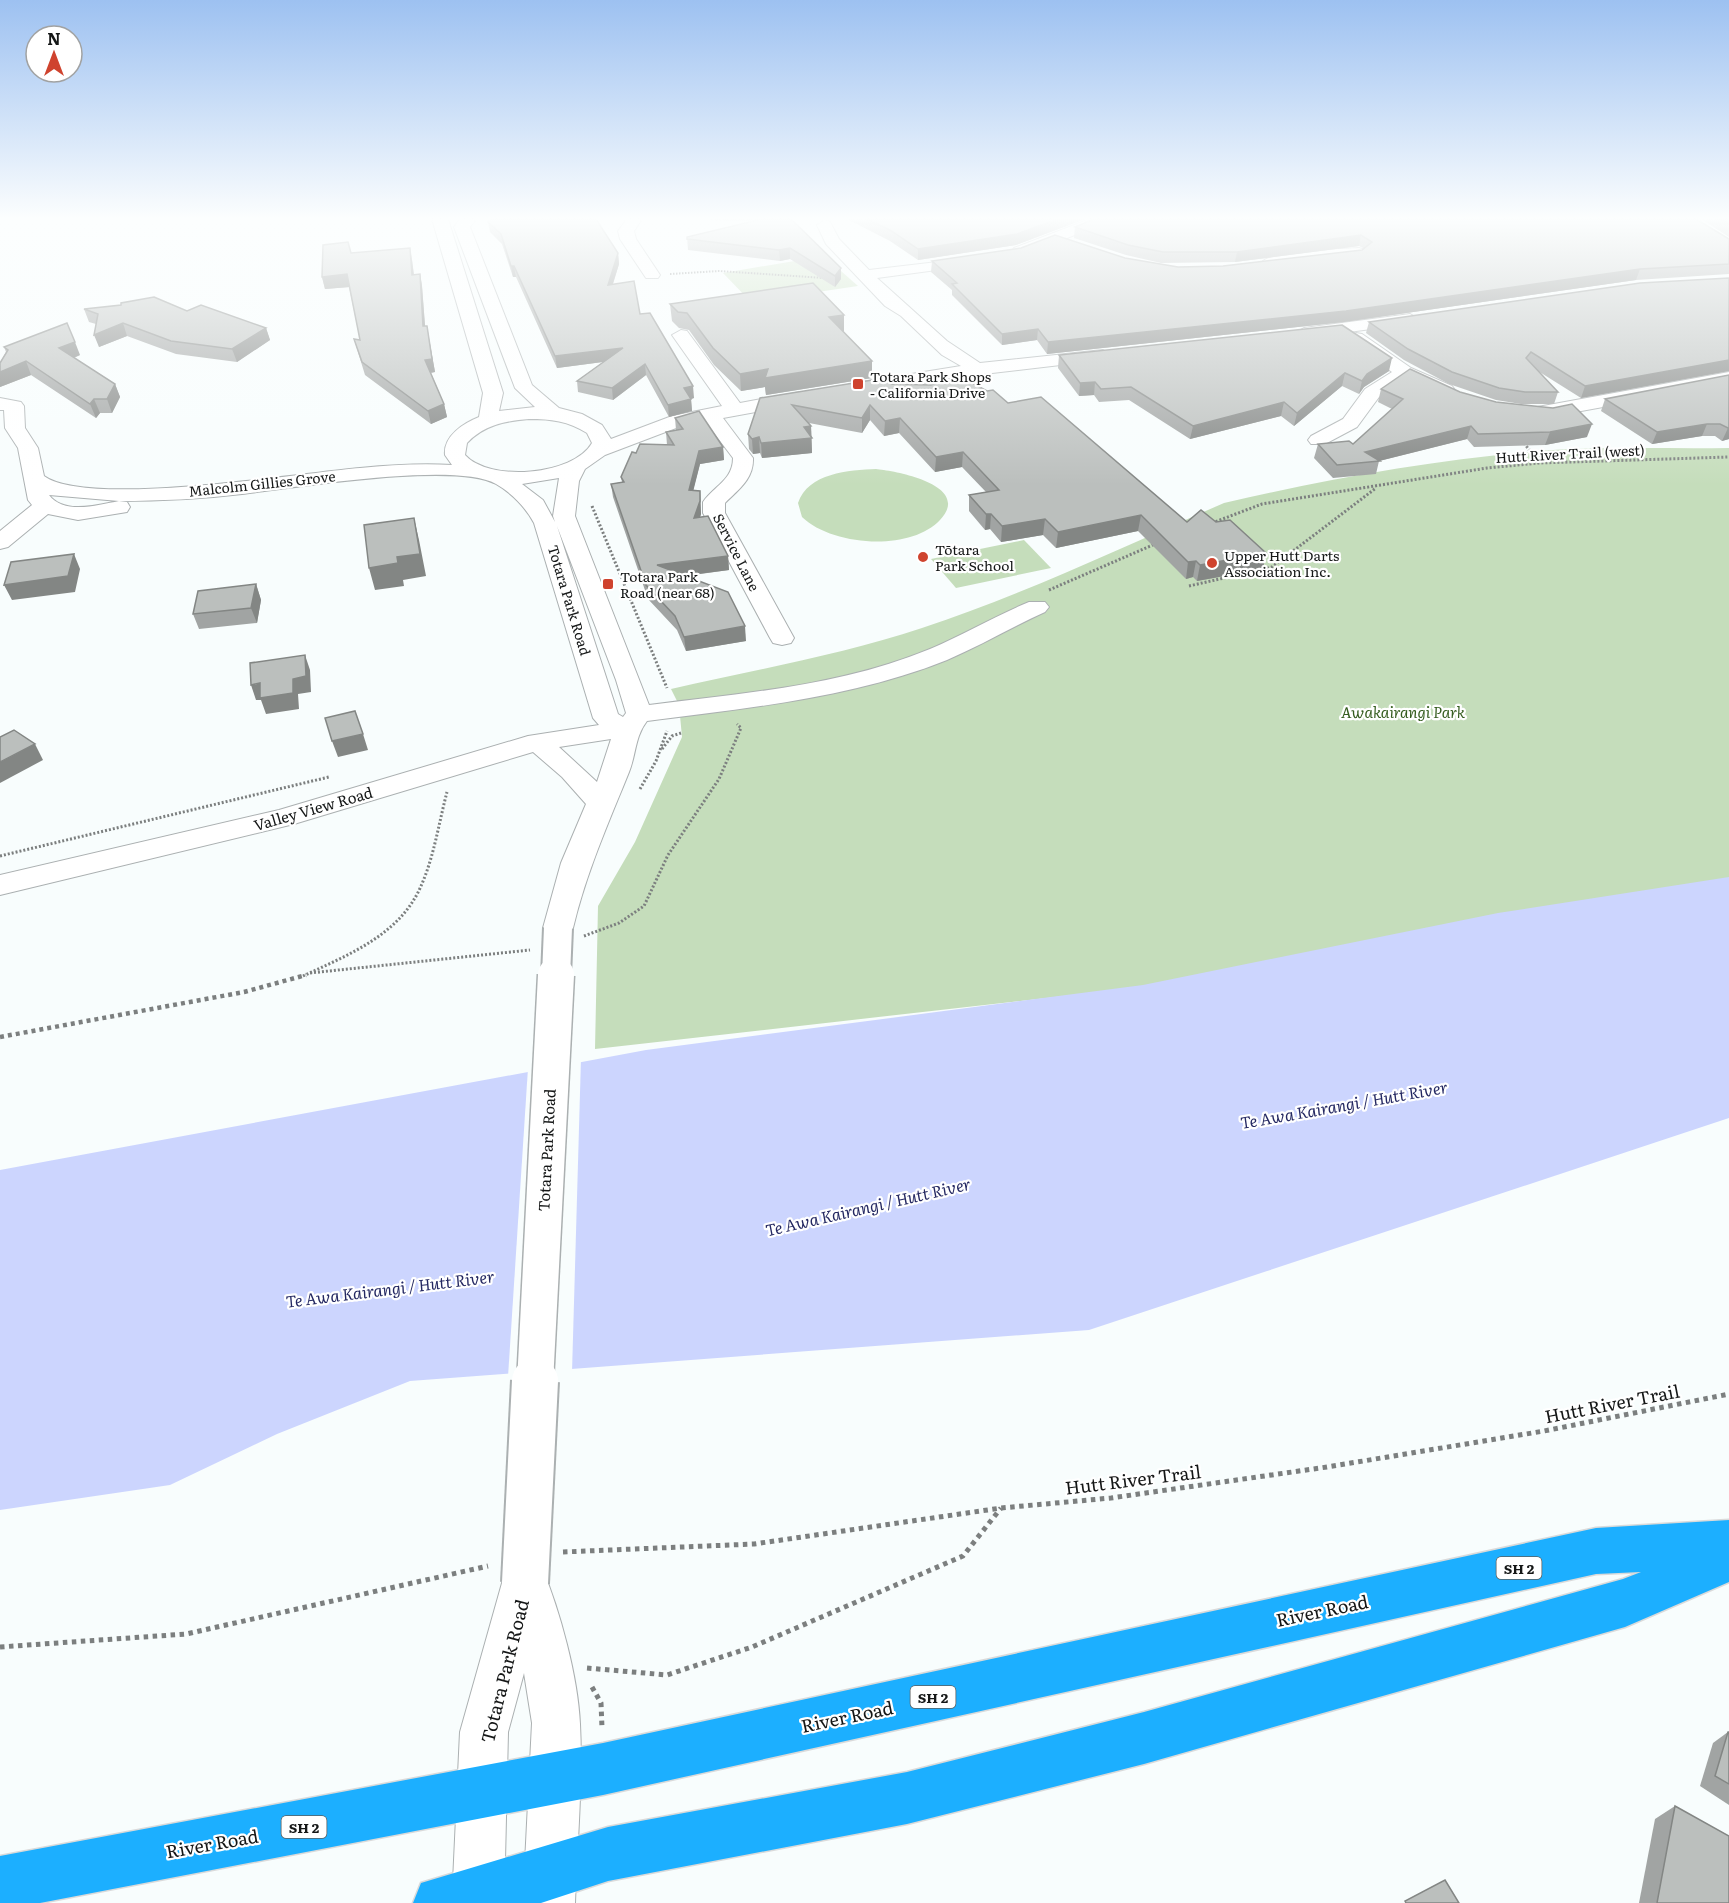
<svg xmlns="http://www.w3.org/2000/svg" width="1729" height="1903" font-family="Literata,serif">
<style>
.green{fill:#c5ddbb}
.water{fill:#ccd5fe}
.pier{fill:#f8fdfd}
.lines{fill:none;stroke-linecap:round;stroke-linejoin:round}
.minor-casing{stroke:#abb0b1;stroke-width:2}
.highway-casing{stroke:#dadada;stroke-width:3}
.path-far3{stroke:#7c7f7f;stroke-width:2;stroke-dasharray:1.5 1.5;stroke-linecap:butt}
.path-far2{stroke:#7c7f7f;stroke-width:3;stroke-dasharray:2 2;stroke-linecap:butt}
.path-far1{stroke:#7c7f7f;stroke-width:4.5;stroke-dasharray:4 4;stroke-linecap:butt}
.path{stroke:#7c7f7f;stroke-width:5;stroke-dasharray:4.5 4.5;stroke-linecap:butt}
.minor{fill:#fff;fill-rule:evenodd}
.highway{fill:#1cafff;fill-rule:evenodd}
.minor-bridge-far2-casing{stroke:#abb0b1;stroke-width:32;stroke-linecap:butt}
.minor-bridge-far1-casing{stroke:#abb0b1;stroke-width:39;stroke-linecap:butt}
.minor-bridge-casing{stroke:#abb0b1;stroke-width:50;stroke-linecap:butt}
.minor-bridge-far2{stroke:#fff;stroke-width:28}
.minor-bridge-far1{stroke:#fff;stroke-width:36}
.minor-bridge{stroke:#fff;stroke-width:46}
.wall{fill:#a1a4a3}
.shaded-wall{fill:#838684}
.building{fill:#bbbfbd;stroke:#838684;stroke-width:1.5}
.poi-dot{fill:#cf432e;stroke:#fff;stroke-width:2}
.labels{text-anchor:middle;dominant-baseline:central;stroke-width:4.5;stroke-linejoin:round;paint-order:stroke}
.far-poi-label{font-size:14px;fill:#151717;stroke:#fff;text-anchor:start}
.far-street-label{font-size:14px;fill:#151717;stroke:#fff}
.shield{fill:#fff;stroke:#5b5d5d;stroke-width:1.5}
.shield-label{font-size:14px;font-weight:bold;fill:#151717}
.park-label{font-size:15px;font-style:italic;fill:#345c1e;stroke:#fff}
.street-label{font-size:15px;fill:#151717;stroke:#fff}
.water-label{font-size:16px;font-style:italic;fill:#242862;stroke:#fff}
.near-street-label{font-size:18px;fill:#151717;stroke:#fff}
</style>
<rect width="100%" height="100%" fill="#f8fdfd"/>
<!-- green -->
<g class="green">
<path d="M824,256L858,286L751,302L723,273Z"/>
<path d="M1729,448V892L1215,979L595,1049L598,906L635,842L682,737L679,705L671,689C754,670 841,655 922,628C1025,594 1125,546 1224,503C1324,480 1426,461 1529,452C1595,446 1663,449 1729,448Z"/>
<path d="M876,469C896,471 973,485 940,520C910,552 832,546 802,517L798,503C808,473 849,470 876,469Z"/>
<path d="M1024,540L1051,568L956,588L931,559Z"/>
</g>
<!-- water -->
<path class="water" d="M1729,877V1118L1089,1330L410,1381L277,1434L170,1485L0,1510V1170L646,1050L1143,985L1498,913Z"/>
<!-- pier -->
<path class="pier" d="M581,1058L572,1372L508,1377L528,1068Z"/>
<g class="lines">
<!-- minor casing -->
<g class="minor-casing">
<g id="minor">
<path d="M432,219H448L503,393L499,411L535,407L515,388L454,227L460,219H476L470,227L532,385L559,408L582,414L602,425L611,439L672,416L722,406L672,335L681,330L687,331L740,403L800,392L810,398L800,404L723,418L753,458C754,479 738,490 725,503V513L794,638L791,643L782,645L773,643L770,638L703,513V502C714,486 733,480 733,458L705,421L684,425L605,455L585,469L579,481L575,516L649,705C743,693 841,686 930,649C963,635 995,616 1029,602H1045L1049,607L1045,612C1012,627 980,646 947,660C852,698 748,708 647,721C635,736 636,755 629,772C608,824 586,873 573,928L569,936L558,939L547,936L543,928L561,863L586,804L562,777L533,752L294,824L0,895V875L279,810L528,736L599,725L593,718L534,523C526,508 512,493 496,484C455,461 294,488 242,494C201,499 160,501 119,501L127,502L130,507L127,512L78,520L48,514L8,547L0,549V531L32,505L28,500L18,448L5,428L4,410H0V398L21,402L24,406L25,428L38,448L44,476C88,508 300,473 360,468C391,465 421,463 452,465L445,455C443,436 464,423 479,417L483,393ZM529,419C551,419 568,421 587,433L592,443C573,476 489,482 465,455L467,443C484,425 505,421 529,419ZM559,478L553,516L555,522L543,500L522,484ZM49,495L119,501C98,505 64,515 49,495ZM557,526L616,680L626,713L623,717L618,714ZM611,739L597,782L559,747Z"/>
<path d="M627,219H642L634,231L636,239L660,275L658,278H646L620,239L618,231Z"/>
<path d="M1090,219H1111L1108,222L1026,254L1020,256L1012,251L1014,248Z"/>
<path d="M825,220L830,222L839,239L869,270L980,257L982,260L974,265L877,278L947,341L980,363L1103,350L1112,355L1103,360L975,375L849,396L842,394L839,390L849,384L961,366L942,355L901,316L885,306L826,244L817,225Z"/>
<path d="M1359,248L1365,250L1367,253L1365,256L1321,259L1270,267L1262,262C1271,251 1342,249 1359,248Z"/>
<path d="M1410,314L1419,319L1416,323L1304,338L1295,333L1304,328Z"/>
<path d="M1356,333L1362,334L1411,368L1452,386L1455,390L1445,396L1405,379L1379,397L1357,427L1325,444H1311L1308,440L1311,436L1343,419L1365,389L1392,372L1350,342L1347,338Z"/>
<path d="M1729,372V384L1532,420L1522,414L1532,408Z"/>
<path d="M525,1560L542,1568C560,1611 578,1677 580,1724C583,1780 577,1846 575,1903H523L532,1723L524,1673L508,1732L504,1903H452L460,1732L502,1583L509,1567Z"/>
</g>
</g>
<!-- highway casing -->
<g class="highway-casing">
<path id="highway" d="M1729,1520V1582L1625,1627L1144,1764L907,1824L608,1881L541,1903H413L421,1883L608,1827L907,1772L1144,1712L1623,1579L1641,1572L1596,1574L603,1795L40,1903H0V1856L603,1743L1596,1528Z"/>
</g>
<!-- path-far3 -->
<path class="path-far3" d="M670,274L719,271L824,278"/>
<!-- path-far2 -->
<g class="path-far2">
<path d="M1524,443L1539,463"/>
<path d="M592,506L667,688"/>
<path d="M1212,523L1262,504L1487,468L1539,463L1729,457"/>
<path d="M1189,586L1272,567L1376,488"/>
<path d="M1049,590L1155,544"/>
<path d="M662,749L672,736L681,733"/>
<path d="M640,789L656,761L667,731"/>
<path d="M0,856L329,777"/>
<path d="M584,936L619,923L644,906L668,855L719,779L741,728L737,724"/>
<path d="M310,973L530,950"/>
<path d="M303,976C348,955 400,935 421,886C434,857 439,822 447,792"/>
</g>
<!-- path-far1 -->
<path class="path-far1" d="M0,1037L244,992L306,975"/>
<!-- path -->
<g class="path">
<path d="M563,1552L754,1544L1001,1508L1111,1498L1327,1467L1544,1431L1729,1394"/>
<path d="M0,1647L186,1634L488,1566"/>
<path d="M587,1668L667,1675L752,1647L963,1556L1001,1508"/>
<path d="M592,1687L601,1703L602,1728"/>
</g>
<!-- minor -->
<use href="#minor" class="minor"/>
<!-- highway -->
<use href="#highway" class="highway"/>
<!-- minor-bridge-far2 casing -->
<g class="minor-bridge-far2-casing">
<path id="minor-bridge-far2" d="M556,976L558,928"/>
</g>
<!-- minor-bridge-far1 casing -->
<g class="minor-bridge-far1-casing">
<path id="minor-bridge-far1" d="M535,1383L556,975"/>
</g>
<!-- minor-bridge casing -->
<g class="minor-bridge-casing">
<path id="minor-bridge" d="M525,1583L535,1381"/>
</g>
<!-- minor-bridge-far2 -->
<use href="#minor-bridge-far2" class="minor-bridge-far2"/>
<!-- minor-bridge-far1 -->
<use href="#minor-bridge-far1" class="minor-bridge-far1"/>
<!-- minor-bridge -->
<use href="#minor-bridge" class="minor-bridge"/>
</g>
<!-- wall -->
<g class="wall">
<path d="M677,219H791L841,268V279L835,287L790,259L780,261L688,250L687,237L752,221Z"/>
<path d="M847,219H1085L1016,245L918,260L890,241Z"/>
<path d="M1701,219H1729V237Z"/>
<path d="M488,222L618,253L619,264L613,284L640,314L694,398L691,399L692,411L669,417L646,375L613,400L578,392L577,381L603,362L557,368L516,277H513L502,244L490,232Z"/>
<path d="M1075,227L1729,239V274L1636,280L1344,322L1047,354L1037,340L1002,345L952,295V290L931,272L932,261L1125,258L1178,267L1223,266L1362,250L1363,248L1359,246L1235,262L1161,263L1126,255L1074,238Z"/>
<path d="M351,253L412,260L414,274H420L422,286L425,326H427L429,339L435,372L431,373L444,404L447,417L431,424L365,375L354,339L360,340L349,287L325,289L322,277Z"/>
<path d="M1729,278V371L1581,398L1538,371L1558,392L1554,404H1521L1496,400L1449,384L1404,360L1366,333L1369,322Z"/>
<path d="M670,304L844,315L843,331L872,378L766,395L765,387L741,391L714,365L689,330L679,328L672,321Z"/>
<path d="M84,309L187,311L266,328L270,340L237,362L176,354L127,336L99,347L96,324L89,322Z"/>
<path d="M4,347L80,355L74,358L115,384L120,397L112,413H100L96,418L31,375L0,387V363L6,352Z"/>
<path d="M1059,355L1389,371L1364,387L1359,394L1342,386L1294,426L1281,416L1190,439L1129,400L1099,402L1094,395L1079,396L1058,368Z"/>
<path d="M1729,375V439L1722,441L1715,436H1702L1652,444L1601,411L1605,399Z"/>
<path d="M891,384L1008,403L1187,522H1216L1266,553L1263,569L1197,581L1193,577L1186,579L1138,531L1056,548L1043,535L1001,542L990,529L985,530L969,511V495L986,492L962,467L935,472L899,433L884,436L870,420L862,433L809,423L811,426L812,453L762,458L760,453L753,454L749,449L748,434L760,398Z"/>
<path d="M1381,389L1460,392L1587,437L1545,445L1474,447L1467,439L1379,461L1376,474L1333,478L1314,458L1318,444H1353L1392,409L1378,402Z"/>
<path d="M675,418L723,447L724,460L700,464L693,490L700,491L701,514L700,517L728,556L729,570L686,576L746,641L686,651L677,630L648,599L613,497L611,484L622,482L621,477L636,453L667,445L666,432L676,430Z"/>
<path d="M256,584L261,600L257,623L199,629L193,614Z"/>
<path d="M1728,1732H1729V1805L1700,1786L1713,1743Z"/>
<path d="M1675,1806L1729,1903H1639L1655,1819Z"/>
</g>
<!-- shaded-wall -->
<g class="shaded-wall">
<path d="M1058,219H1085L1016,245L918,260V249Z"/>
<path d="M1361,235L1359,246L1235,262L1237,252Z"/>
<path d="M410,248L412,260L415,287L412,275Z"/>
<path d="M790,248V259L780,261L779,250Z"/>
<path d="M618,253L619,264L609,296L608,285Z"/>
<path d="M511,266H514L516,277H513Z"/>
<path d="M841,268V279L835,287V276Z"/>
<path d="M1640,269L1636,280L1344,322L1047,354L1048,342Z"/>
<path d="M347,274L350,287L325,289L322,277Z"/>
<path d="M420,274L422,286L426,339L423,326Z"/>
<path d="M844,315V331L830,334L829,317Z"/>
<path d="M123,323L127,336L99,347L94,335Z"/>
<path d="M427,326L435,372L428,373L425,360Z"/>
<path d="M266,328L270,340L237,362L232,349Z"/>
<path d="M1038,329L1037,340L1002,345V334Z"/>
<path d="M75,342L80,355L65,361L59,348Z"/>
<path d="M623,348L625,359L557,368L555,356Z"/>
<path d="M1392,358L1389,371L1364,387L1359,394L1362,381L1367,374Z"/>
<path d="M1729,360V371L1581,398L1585,386Z"/>
<path d="M26,361L31,375L0,387V372Z"/>
<path d="M872,361V378L766,395L765,387L741,391L740,374L768,369Z"/>
<path d="M645,364L646,375L613,400L612,388Z"/>
<path d="M1345,373L1342,386L1294,426L1297,413Z"/>
<path d="M1095,382L1094,395L1079,396L1080,383Z"/>
<path d="M115,384L120,397L112,413L107,399Z"/>
<path d="M693,386L694,398L691,399L692,411L669,417L668,405L684,388Z"/>
<path d="M94,399L100,413L96,418L90,404Z"/>
<path d="M1284,402L1281,416L1190,439L1193,426Z"/>
<path d="M444,404L447,417L431,424L428,411Z"/>
<path d="M870,405V420L862,433V418Z"/>
<path d="M900,418L899,433L884,436L885,421Z"/>
<path d="M1592,424L1587,437L1545,445L1550,432Z"/>
<path d="M1707,424L1702,436L1652,444L1657,432Z"/>
<path d="M811,426L812,453L762,458L761,443L804,427Z"/>
<path d="M1471,426L1467,439L1379,461L1365,452Z"/>
<path d="M1728,428H1729V439L1722,441Z"/>
<path d="M759,437L760,453L753,454L752,439Z"/>
<path d="M723,447L724,460L700,464L690,504L689,490L699,451Z"/>
<path d="M963,452L962,467L935,472L936,457Z"/>
<path d="M700,491L701,514L696,531L694,518Z"/>
<path d="M986,514H991L990,529L985,530Z"/>
<path d="M1141,515L1138,531L1056,548L1058,532Z"/>
<path d="M414,518L419,540L426,576L403,580L404,586L375,590L369,568L397,557Z"/>
<path d="M1045,519L1043,535L1001,542L1002,526Z"/>
<path d="M1266,553L1263,569L1197,581L1200,565Z"/>
<path d="M74,554L80,569L75,592L12,600L4,585Z"/>
<path d="M728,556L729,570L659,579L657,565Z"/>
<path d="M1196,561L1193,577L1186,579L1188,562Z"/>
<path d="M256,584L261,600L257,623L251,608Z"/>
<path d="M745,626L746,641L686,651L684,637Z"/>
<path d="M305,655L310,670L311,692L298,694L299,709L266,714L261,700H256L251,685L293,679Z"/>
<path d="M363,734L368,750L338,757L332,741Z"/>
<path d="M35,744L43,760L0,783V762Z"/>
</g>
<!-- building -->
<g class="building">
<path d="M492,219H596L618,253L608,285L634,281L640,314L650,313L693,386L684,388L691,399L668,405L645,364L612,388L577,381L623,348L555,356L514,266H511L501,234L488,222Z"/>
<path d="M762,219H791L841,268L835,276L790,248L779,250L687,239V237Z"/>
<path d="M867,219H1058L1017,234L918,249L890,230Z"/>
<path d="M1094,219H1696L1729,239V264L1640,269L1346,311L1048,342L1038,329L1002,334L952,284L957,283L932,261L1021,248L1055,235L1125,258L1178,267L1223,266L1362,250L1372,242L1361,235L1237,252H1163L1128,245L1075,227Z"/>
<path d="M1721,219H1729V224Z"/>
<path d="M348,242L351,253L410,248L412,275L420,274L423,326H427L432,359L425,360L444,404L428,411L362,362L354,339L360,340L347,274L322,277L323,245Z"/>
<path d="M1729,278V360L1585,386L1531,352L1526,358L1558,392H1525L1499,388L1452,372L1408,349L1369,322L1640,283Z"/>
<path d="M813,283L844,315L829,317L872,361L765,378L768,369L740,374L713,348L687,313L678,312L670,304Z"/>
<path d="M154,297L187,311L201,305L266,328L232,349L171,341L123,323L94,335L98,314L84,309L121,305V303Z"/>
<path d="M67,323L75,342L59,348L115,384L107,399H94L90,404L26,361L0,372V363L8,350L4,347Z"/>
<path d="M1342,325L1392,358L1367,374L1362,381L1345,373L1297,413L1284,402L1193,426L1131,387L1101,389L1095,382L1080,383L1059,355Z"/>
<path d="M1410,369L1460,392L1496,402L1553,408L1572,404L1592,424L1550,432L1478,434L1471,426L1365,452L1380,461L1337,465L1318,444L1349,441L1353,444L1403,399L1381,389Z"/>
<path d="M1729,375V428H1728L1720,424H1707L1657,432L1605,399Z"/>
<path d="M959,376L987,391L993,390L1008,403L1041,397L1187,522L1201,510L1216,522L1230,520L1266,553L1200,565L1196,561L1188,562L1141,515L1058,532L1045,519L1002,526L991,514H986L969,495L999,490L963,452L936,457L900,418L885,421L870,405L862,418L792,405L811,426L804,427L812,438L761,443L759,437L752,439L748,434L760,398L885,378L891,384L931,385Z"/>
<path d="M699,411L723,447L699,451L689,490L700,491V501L694,518L708,516L728,556L657,565L728,592L745,626L684,637L675,616L646,585L611,484L624,482L621,477L632,452L636,453L640,444L674,445L666,432L683,429L675,418Z"/>
<path d="M414,518L420,554L397,557L398,563L369,568L364,525Z"/>
<path d="M74,554L68,576L4,585L11,562Z"/>
<path d="M256,584L251,608L193,614L198,591Z"/>
<path d="M305,655L306,676L293,679V693L260,698V683L251,685L250,663Z"/>
<path d="M355,711L363,734L332,741L325,718Z"/>
<path d="M14,730L35,744L0,762V737Z"/>
<path d="M1728,1732H1729V1784L1715,1776Z"/>
<path d="M1675,1806L1729,1836V1903H1657Z"/>
<path d="M1445,1880L1459,1903H1406L1405,1901Z"/>
</g>
<!-- sky -->
<linearGradient id="sky" x2="0" y2="1"><stop stop-color="#9dc1f1"/><stop offset="0.45" stop-color="#fcfefe"/><stop offset="1" stop-color="#fcfefe" stop-opacity="0"/></linearGradient>
<rect width="1729" height="485" fill="url(#sky)"/>
<!-- markers -->
<g class="poi-dot">
<rect x="852" y="378" width="12" height="12" rx="3"/>
<circle cx="923" cy="557" r="6"/>
<circle cx="1212" cy="563" r="6"/>
<rect x="602" y="578" width="12" height="12" rx="3"/>
</g>
<g class="labels">
<!-- far-poi labels -->
<g class="far-poi-label">
<text x="870" y="376">Totara Park Shops<tspan x="870" dy="16">- California Drive</tspan></text>
<text x="935" y="549">Tōtara<tspan x="935" dy="16">Park School</tspan></text>
<text x="1224" y="555">Upper Hutt Darts<tspan x="1224" dy="16">Association Inc.</tspan></text>
<text x="620" y="576">Totara Park<tspan x="620" dy="16">Road (near 68)</tspan></text>
</g>
<!-- far-street labels -->
<g class="far-street-label">
<text transform="translate(1570 453) rotate(-3)">Hutt River Trail (west)</text>
<text transform="translate(262 483) rotate(-6)">Malcolm Gillies Grove</text>
<text transform="translate(737 552) rotate(63)">Service Lane</text>
<text transform="translate(570 600) rotate(73)">Totara Park Road</text>
</g>
<!-- shield labels -->
<g class="shield">
<rect x="1496.5" y="1557" width="45" height="22" rx="4.5"/>
<rect x="910.5" y="1686" width="45" height="22" rx="4.5"/>
<rect x="281.5" y="1816" width="45" height="22" rx="4.5"/>
</g>
<g class="shield-label">
<text x="1519" y="1568">SH 2</text>
<text x="933" y="1697">SH 2</text>
<text x="304" y="1827">SH 2</text>
</g>
<!-- park labels -->
<g class="park-label">
<text x="1403" y="711">Awakairangi Park</text>
</g>
<!-- street labels -->
<g class="street-label">
<text transform="translate(313 808) rotate(-16)">Valley View Road</text>
<text transform="translate(546 1150) rotate(-87)">Totara Park Road</text>
</g>
<!-- water labels -->
<g class="water-label">
<text transform="translate(1344 1104) rotate(-10)">Te Awa Kairangi / Hutt River</text>
<text transform="translate(868 1206) rotate(-13)">Te Awa Kairangi / Hutt River</text>
<text transform="translate(390 1288) rotate(-7)">Te Awa Kairangi / Hutt River</text>
</g>
<!-- near-street labels -->
<g class="near-street-label">
<text transform="translate(1612 1403) rotate(-11)">Hutt River Trail</text>
<text transform="translate(1133 1479) rotate(-7)">Hutt River Trail</text>
<text transform="translate(1322 1610) rotate(-12)">River Road</text>
<text transform="translate(504 1671) rotate(-76)">Totara Park Road</text>
<text transform="translate(847 1716) rotate(-12)">River Road</text>
<text transform="translate(212 1843) rotate(-10)">River Road</text>
</g>
</g>
<!-- north arrow -->
<g transform="translate(54 54)"><circle r="28" fill="#ffffff" stroke="#a1a2a2" stroke-width="1.5"/>
<path d="M0-4.5L10 22L0 15L-10 22Z" fill="#cf432e"/>
<text y="-9" font-size="16" font-weight="bold" text-anchor="middle" fill="#151717">N</text>
</g>
</svg>
